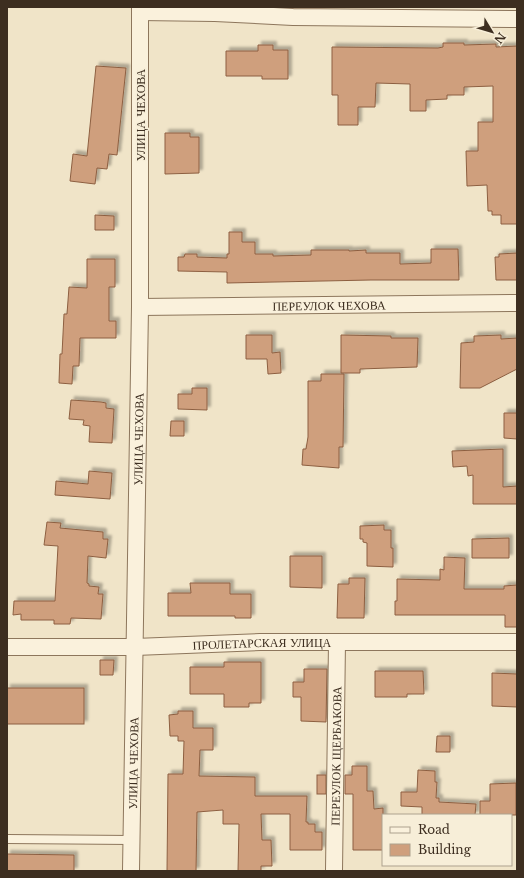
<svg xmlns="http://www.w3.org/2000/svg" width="524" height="878" font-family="'Libre Baskerville',serif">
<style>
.building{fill:#cf9f7d;stroke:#8d5f41;filter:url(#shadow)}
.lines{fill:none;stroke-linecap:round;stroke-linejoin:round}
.service-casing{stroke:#8d765c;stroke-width:10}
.minor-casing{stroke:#8d765c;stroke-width:18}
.service{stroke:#faf1dc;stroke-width:8}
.minor{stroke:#faf1dc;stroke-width:16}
.labels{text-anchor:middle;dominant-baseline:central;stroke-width:3;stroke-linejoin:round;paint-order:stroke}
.street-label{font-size:12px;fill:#3d2e20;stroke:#f7eed8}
</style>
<defs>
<filter id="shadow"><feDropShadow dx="3.5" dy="-3.5" stdDeviation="1" flood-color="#0004"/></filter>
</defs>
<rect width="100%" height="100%" fill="#f0e4c8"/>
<!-- building -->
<g class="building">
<path d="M443,43H464V45L496,44V47L517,46V224H501V215H492V211H488L487,185L467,186L466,151H478V122H493V86L464,87V95H447V99L426,100V111H410V84L376,83L375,107H358V125H338V95H332V47L438,48L443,47Z"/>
<path d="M258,45H273V50H288V79H262V76H226V51H258Z"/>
<path d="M96,66L126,68L117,155L109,154L107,169L97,168L95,184L70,181L73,154L87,156Z"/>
<path d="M165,133H190V137H199V173L165,174Z"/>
<path d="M95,215L114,216V230H95Z"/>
<path d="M229,232H242V242H255V254H273V256L311,255V250H349V251L366,250V253H400V264L431,263V249H458L459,280H371L227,283V272L178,271V257H184L185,254H197V257L227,258V254H229Z"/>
<path d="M517,253V280H496L495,257H499V254Z"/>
<path d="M87,259H115V287H109V321H116V338H80L79,366H73L72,384L59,383L60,354H62L64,314H67L69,287L87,288Z"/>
<path d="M246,335H272V353L280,352L281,373L268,374L267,359H246Z"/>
<path d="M341,335L391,336V338H418L417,367L360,369V373H341Z"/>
<path d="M501,335V339L517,338V369L480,388H460L461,343L474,342V336Z"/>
<path d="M321,374H344L343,447H339V468L302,465L303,449H306L308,437V381H321Z"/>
<path d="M192,388H207V410L178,409V394H192Z"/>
<path d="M71,400L101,402L106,403V408L114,409L112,443L89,442L90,426L83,425L84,420L69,419Z"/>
<path d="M504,413H517V439L504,438Z"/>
<path d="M171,421H184V436H170Z"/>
<path d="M503,449V487L517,486V504H473V475L468,476L467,466L453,467L452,451Z"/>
<path d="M89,471L112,473L110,499L55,495L56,481L88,484Z"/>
<path d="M47,522L61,523L60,528L103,532V539H108L106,558L88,556L87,583L89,584V586L99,587L98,594H103L101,619L71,618L70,624H54V620H21V614L13,615L14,601H55L58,546L44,545Z"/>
<path d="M384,525V530H391V548H393V567L367,566V543L363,542V539H360V526Z"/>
<path d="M509,538V558H472V539Z"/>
<path d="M290,556H322V588L290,587Z"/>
<path d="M444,557L465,558L464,589H504V586L517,585V627H505V615H395V601H397V579L440,580V569L444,570Z"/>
<path d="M349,578H365L364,618H337L338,584H349Z"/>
<path d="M190,583H230V594H251V618H235V616H168V593H191Z"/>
<path d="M100,660H114L113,675H100Z"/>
<path d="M224,662H261V703H249V707H224V694H190V667H224Z"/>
<path d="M304,669H327L326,722L301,721V697H293V682H304Z"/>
<path d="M375,671H423L424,694H407V697H375Z"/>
<path d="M492,673L517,674V707L492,706Z"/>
<rect x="7" y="688" width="77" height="36"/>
<path d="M178,711H193V728H213V750H200L199,776L255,777V796H307L306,822H308V824H315V832H322V850H290V814H261L262,840H271L272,866H261V871H238L239,824H223V810L197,812L196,871H167L168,774H183L184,741H178V736H170L169,715L178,714Z"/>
<path d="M437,736H450V752H436Z"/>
<path d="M352,766H367V791H373L374,809L383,808V850H353V794H345V775H352Z"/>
<path d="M418,770L435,771V782H437L436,798H439V802L476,804L475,815H422V807L401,806V792H417Z"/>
<rect x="317" y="775" width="9" height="19"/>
<path d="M516,783V815H480V801H490V784Z"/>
<path d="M7,854L74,855V871H7Z"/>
</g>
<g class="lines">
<!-- service casing -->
<g class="service-casing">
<path id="service" d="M7,839L132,840"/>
</g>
<!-- minor casing -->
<g class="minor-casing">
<g id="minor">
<path d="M140,12L215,13L293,17L517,19"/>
<path id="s1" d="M140,307L517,303"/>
<path id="s2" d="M7,647H135L260,642H517"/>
<path id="s3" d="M131,871L140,307V7"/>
<path id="s4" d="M334,871L337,642"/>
</g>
</g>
<!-- service -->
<use href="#service" class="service"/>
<!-- minor -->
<use href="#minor" class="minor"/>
</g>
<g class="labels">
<!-- street labels -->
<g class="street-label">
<text transform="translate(140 115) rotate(-90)">УЛИЦА ЧЕХОВА</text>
<text stroke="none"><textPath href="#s1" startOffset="189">ПЕРЕУЛОК ЧЕХОВА</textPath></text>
<text stroke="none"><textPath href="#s3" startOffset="432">УЛИЦА ЧЕХОВА</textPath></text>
<text stroke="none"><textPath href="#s2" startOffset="255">ПРОЛЕТАРСКАЯ УЛИЦА</textPath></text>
<text stroke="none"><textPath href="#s4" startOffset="115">ПЕРЕУЛОК ЩЕРБАКОВА</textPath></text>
<text stroke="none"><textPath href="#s3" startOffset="108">УЛИЦА ЧЕХОВА</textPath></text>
</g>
</g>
<!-- border -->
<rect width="524" height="878" fill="none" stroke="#3d2e20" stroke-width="16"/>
<!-- legend -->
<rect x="382" y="814" width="130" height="52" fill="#f7eed8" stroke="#ada18e"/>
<rect x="390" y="827" width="20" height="6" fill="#faf1dc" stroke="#ada18e"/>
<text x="418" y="834" font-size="12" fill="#3d2e20">Road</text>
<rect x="390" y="844" width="20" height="12" fill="#cf9f7d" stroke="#ada18e"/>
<text x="418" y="854" font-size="12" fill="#3d2e20">Building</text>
<!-- north arrow -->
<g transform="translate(492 32) rotate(128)" stroke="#f7eed8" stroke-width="3" paint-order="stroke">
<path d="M0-3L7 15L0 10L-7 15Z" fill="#3d2e20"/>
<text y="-6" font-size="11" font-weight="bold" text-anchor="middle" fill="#3d2e20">N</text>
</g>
</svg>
